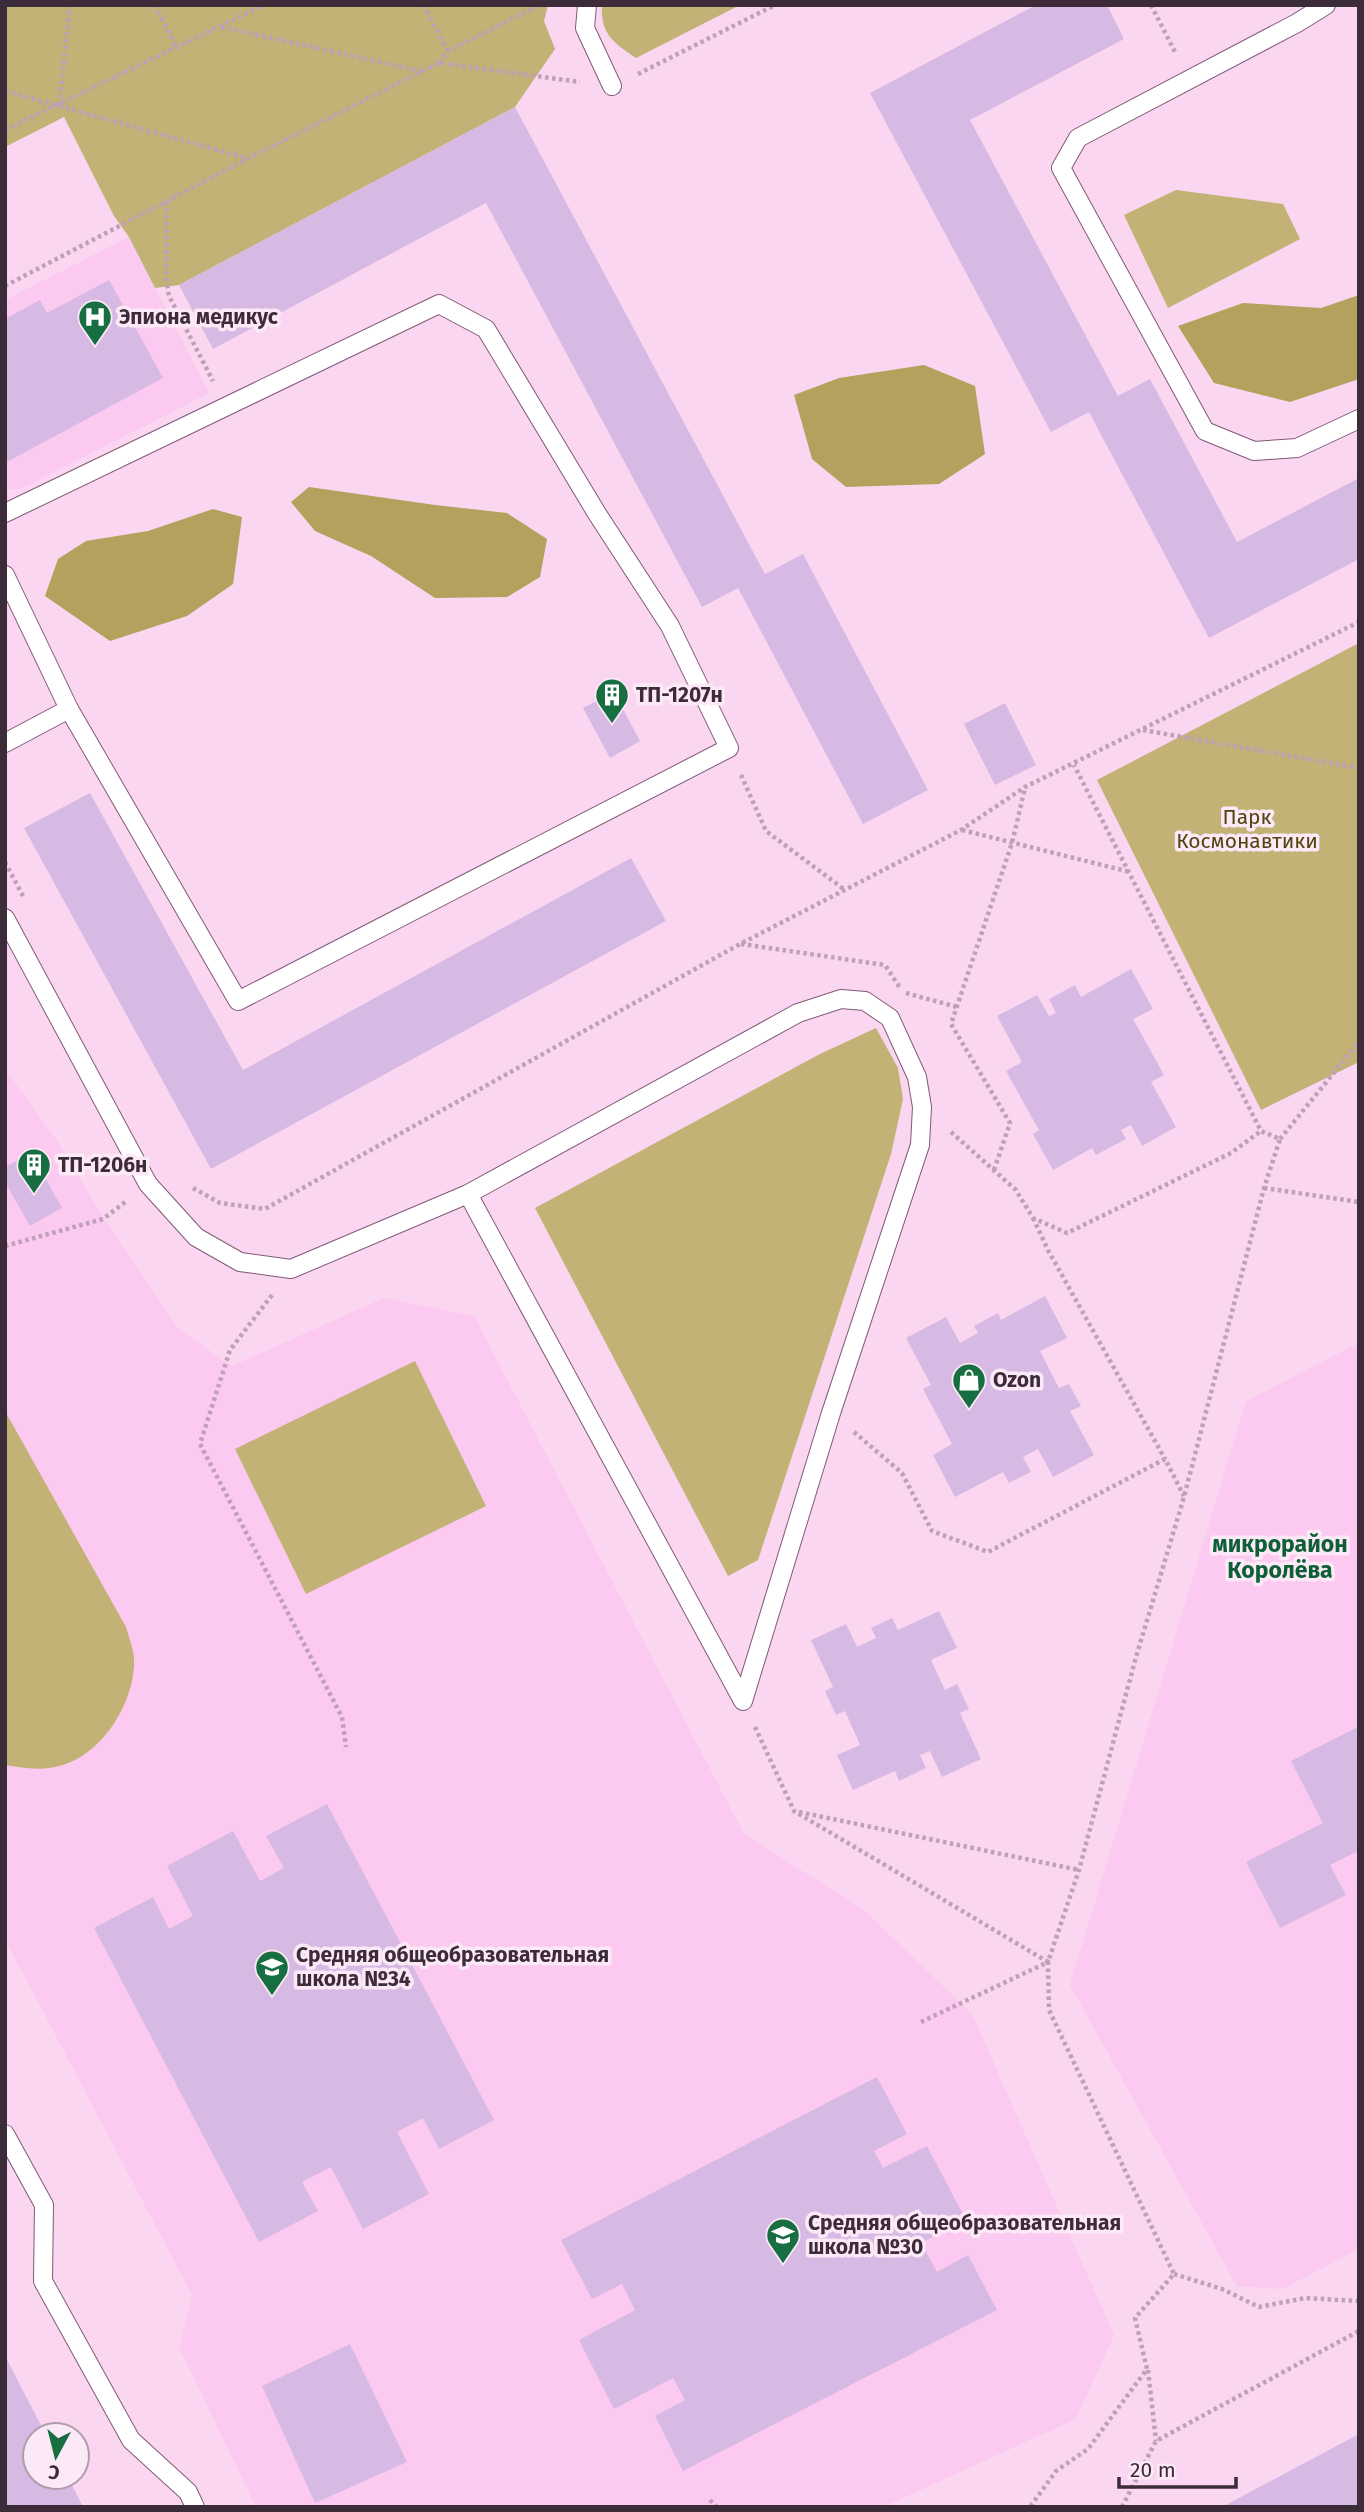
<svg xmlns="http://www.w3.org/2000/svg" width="1364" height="2512" font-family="'Fira Sans',sans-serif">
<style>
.built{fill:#fcc9f0}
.green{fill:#c2b275}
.forest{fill:#b4a15d}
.building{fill:#d7bae4}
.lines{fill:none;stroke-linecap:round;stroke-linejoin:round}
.service-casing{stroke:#815a78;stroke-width:20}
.path{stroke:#bea0b7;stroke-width:4.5;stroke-dasharray:3.5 3.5;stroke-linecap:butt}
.service{stroke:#fff;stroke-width:18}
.labels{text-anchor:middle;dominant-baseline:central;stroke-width:7;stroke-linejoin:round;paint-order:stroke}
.poi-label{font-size:21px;font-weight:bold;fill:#3c2b38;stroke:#fce9f7;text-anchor:start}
.park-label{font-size:21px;fill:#52440d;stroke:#fce9f7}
.neighbourhood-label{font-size:23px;font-weight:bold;fill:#0f5f36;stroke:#fce9f7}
</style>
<rect width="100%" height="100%" fill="#fad6f1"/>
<!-- built -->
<g class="built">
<path d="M129,237L209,393L21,489H5V300Z"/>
<path d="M5,1069L58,1142L104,1219L177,1328L232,1366L384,1298L474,1316L744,1834L864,1910L972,2014L1114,2335L1076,2419L883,2507H256L179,2347L192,2295L5,1939Z"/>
<path d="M1359,1343V2249L1282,2289L1237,2286L1070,1985L1246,1401Z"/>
</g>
<!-- green -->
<g class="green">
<path d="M5,5H548L544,21L555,49L515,107L179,285L155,288L129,237L114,216L64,117L5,147Z"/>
<path d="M602,5H740L636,58C614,43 600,34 602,5Z"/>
<path d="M1176,190L1283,204L1300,239L1168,308L1124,215Z"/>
<path d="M1359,643V1062L1261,1110L1097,780Z"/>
<path d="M876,1028L898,1068L903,1099L891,1154L758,1560L728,1576L535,1208L820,1054Z"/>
<path d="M415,1361L486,1506L306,1594L235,1449Z"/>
<path d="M5,1411L126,1627C129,1638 135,1652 134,1664C133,1705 101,1756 59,1766C42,1771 22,1768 5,1765Z"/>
</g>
<!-- forest -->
<g class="forest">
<path d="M1359,295V379L1290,402L1214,383L1178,326L1243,303L1321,308Z"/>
<path d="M924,365L975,386L985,454L939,484L846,487L812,459L794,395L839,378Z"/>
<path d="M309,487L435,505L507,513L547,539L540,577L507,597L435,598L371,556L315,531L291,502Z"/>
<path d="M213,509L242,517L233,584L187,616L110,641L45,596L58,559L86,541L148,531Z"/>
</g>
<!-- building -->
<g class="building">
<path d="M1036,5H1107L1124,39L970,120L1118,396L1150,379L1237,542L1359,478V559L1209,638L1089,412L1051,432L870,93Z"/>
<path d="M515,107L765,574L803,554L928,790L863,824L738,588L702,607L486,203L213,349L179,285Z"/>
<path d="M109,280L163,378L5,463V319L40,300L47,313Z"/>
<path d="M614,692L640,741L610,758L583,708Z"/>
<path d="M1005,703L1036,765L995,785L964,724Z"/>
<path d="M90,793L243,1070L631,858L666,921L211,1169L24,828Z"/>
<path d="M1131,969L1153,1009L1133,1019L1164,1075L1151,1082L1176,1127L1142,1146L1131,1125L1121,1130L1126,1139L1096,1155L1092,1148L1053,1170L1033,1134L1039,1130L1006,1071L1022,1062L997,1016L1037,995L1049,1016L1056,1013L1049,999L1075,985L1081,997Z"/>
<path d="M31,1153L62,1208L30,1226L5,1182V1167Z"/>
<path d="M1045,1296L1067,1338L1040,1351L1059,1388L1069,1384L1081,1406L1070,1411L1094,1455L1053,1477L1038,1449L1023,1457L1031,1472L1009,1483L1003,1472L955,1497L933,1455L952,1444L923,1389L931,1385L906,1338L946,1317L960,1343L978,1333L974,1326L998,1313L1001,1320Z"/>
<path d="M939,1611L957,1648L931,1660L945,1690L957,1684L969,1709L960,1713L981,1759L942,1777L930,1751L920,1755L926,1768L899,1781L895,1771L853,1790L837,1755L860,1745L845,1711L836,1715L825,1691L833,1687L811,1640L846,1624L857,1647L876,1638L871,1628L892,1618L898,1630Z"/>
<path d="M1358,1727L1359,1858L1356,1852L1330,1865L1346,1895L1280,1928L1246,1862L1323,1823L1291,1761Z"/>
<path d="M327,1804L494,2120L439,2149L423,2118L397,2132L429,2194L363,2229L331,2167L302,2182L318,2211L259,2242L94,1928L153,1897L169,1929L193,1916L167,1866L233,1831L260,1881L284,1868L266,1836Z"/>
<path d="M877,2077L907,2134L874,2151L883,2168L927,2146L966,2220L921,2243L937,2272L968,2255L997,2310L683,2471L655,2416L685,2400L673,2378L614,2409L579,2340L635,2310L622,2284L592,2299L561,2240Z"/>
<path d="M350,2344L407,2462L315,2503L262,2386Z"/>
<path d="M5,2356L46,2435H35V2477H68L83,2507H5Z"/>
<path d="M1359,2434V2507H1222Z"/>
</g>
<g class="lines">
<!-- service casing -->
<g class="service-casing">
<g id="service">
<path d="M587,5L585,28L612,86"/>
<path d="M1326,5L1297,23L1078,138L1061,168L1205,431L1254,451L1297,448L1359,419"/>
<path d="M5,513L439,304L486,329L596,512L670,626L729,748L238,1001L69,709L5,743"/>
<path d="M5,575L69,709"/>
<path d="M5,918L148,1184L196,1237L240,1262L291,1269L468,1194L798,1013L841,999L865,1001L890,1018L917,1077L922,1107L920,1145L831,1413L743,1701L468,1194"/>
<path d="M5,2134L44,2205L43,2281L131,2440L188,2492L195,2507"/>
</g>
</g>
<!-- path -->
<g class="path">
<path d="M155,5L176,47"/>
<path d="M423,5L448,51"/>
<path d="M1151,5L1176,54"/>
<path d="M221,27L421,71"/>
<path d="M439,63L448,51L540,5"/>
<path d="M638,74L775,5"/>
<path d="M5,91L246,158"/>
<path d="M59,105L70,5"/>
<path d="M5,130L264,5"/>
<path d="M167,201L166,279L169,296L213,381"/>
<path d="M5,286L247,159L439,63L580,82"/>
<path d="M1143,730L1359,768"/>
<path d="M741,775L766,831L845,890"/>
<path d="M962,830L1130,872"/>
<path d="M5,862L23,896"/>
<path d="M741,944L885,965L900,988"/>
<path d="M906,993L957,1007"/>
<path d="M951,1132L1016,1190L1033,1218L1067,1233L1231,1153L1261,1131"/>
<path d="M1280,1139L1359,1042"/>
<path d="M994,1170L1010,1123L951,1024L1012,843L1025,788"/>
<path d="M193,1188L220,1203L265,1209L740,944L961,830L1025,787L1359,622"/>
<path d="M1264,1188L1359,1202"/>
<path d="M1033,1218L1049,1252L1165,1459"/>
<path d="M5,1246L103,1219L128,1200"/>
<path d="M272,1295L230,1350L200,1444L342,1717L346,1747"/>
<path d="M854,1432L902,1473L932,1531L988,1552L1165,1459L1184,1496"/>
<path d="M755,1727L794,1811L1048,1962L1079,1870L1136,1657L1184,1497L1264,1188L1280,1139L1261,1131L1074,765"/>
<path d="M799,1812L1079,1870"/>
<path d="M921,2022L1048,1962L1049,2010L1174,2274L1135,2318L1147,2369L1088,2449L1056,2471L1030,2507"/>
<path d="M1174,2274L1222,2289L1259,2307L1305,2298L1359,2301"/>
<path d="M1148,2370L1156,2441"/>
<path d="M710,2500L717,2507"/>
<path d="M1122,2507L1156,2441L1359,2331"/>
</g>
<!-- service -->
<use href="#service" class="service"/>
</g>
<!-- icons -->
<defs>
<g id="hospital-pin" transform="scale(1.75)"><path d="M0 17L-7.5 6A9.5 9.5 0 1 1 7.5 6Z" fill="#176e40" stroke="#fce9f7"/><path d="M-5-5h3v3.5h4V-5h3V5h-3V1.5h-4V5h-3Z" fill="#fff"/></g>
<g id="building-pin" transform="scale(1.75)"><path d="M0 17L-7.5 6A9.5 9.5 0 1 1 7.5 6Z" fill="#176e40" stroke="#fce9f7"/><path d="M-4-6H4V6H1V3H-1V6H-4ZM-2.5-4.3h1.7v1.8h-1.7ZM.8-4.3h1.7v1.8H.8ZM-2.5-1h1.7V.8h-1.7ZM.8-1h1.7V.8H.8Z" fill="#fff"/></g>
<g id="shop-pin" transform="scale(1.75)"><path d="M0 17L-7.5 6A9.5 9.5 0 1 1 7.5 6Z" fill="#176e40" stroke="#fce9f7"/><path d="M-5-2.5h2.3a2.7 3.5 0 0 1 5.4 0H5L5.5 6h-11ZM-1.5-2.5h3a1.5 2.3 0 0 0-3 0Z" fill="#fff"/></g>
<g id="school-pin" transform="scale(1.75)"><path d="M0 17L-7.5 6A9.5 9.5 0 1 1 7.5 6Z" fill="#176e40" stroke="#fce9f7"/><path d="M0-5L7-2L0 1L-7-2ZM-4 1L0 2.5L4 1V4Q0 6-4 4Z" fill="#fff"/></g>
</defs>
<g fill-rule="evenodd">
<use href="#hospital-pin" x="95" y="317"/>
<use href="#building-pin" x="612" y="695"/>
<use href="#building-pin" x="34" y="1165"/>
<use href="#shop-pin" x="969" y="1380"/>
<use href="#school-pin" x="272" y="1967"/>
<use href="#school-pin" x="783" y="2235"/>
</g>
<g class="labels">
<!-- poi labels -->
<g class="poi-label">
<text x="119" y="317">Эпиона медикус</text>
<text x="636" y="695">ТП-1207н</text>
<text x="58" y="1165">ТП-1206н</text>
<text x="993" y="1380">Ozon</text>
<text x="296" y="1955">Средняя общеобразовательная<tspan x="296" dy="24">школа №34</tspan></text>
<text x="808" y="2223">Средняя общеобразовательная<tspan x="808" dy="24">школа №30</tspan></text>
</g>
<!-- park labels -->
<g class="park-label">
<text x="1247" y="817">Парк<tspan x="1247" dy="24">Космонавтики</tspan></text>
</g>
<!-- neighbourhood labels -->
<g class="neighbourhood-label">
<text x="1280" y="1544">микрорайон<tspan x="1280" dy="26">Королёва</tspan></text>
</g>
</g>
<!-- border -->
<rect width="1364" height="2512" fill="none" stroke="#3c2b38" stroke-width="14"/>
<!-- north arrow -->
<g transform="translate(56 2456) rotate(187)"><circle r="33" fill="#fce9f7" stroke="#af9dab" stroke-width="2"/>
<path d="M0-5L12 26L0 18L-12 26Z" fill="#176e40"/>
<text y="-10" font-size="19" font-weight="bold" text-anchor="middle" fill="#3c2b38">С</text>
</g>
<!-- scale -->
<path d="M1119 2477v10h117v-10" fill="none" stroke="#3c2b38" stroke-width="3.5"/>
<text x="1130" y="2477" font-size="21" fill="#3c2b38" stroke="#fce9f7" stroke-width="5" paint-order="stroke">20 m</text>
</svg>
